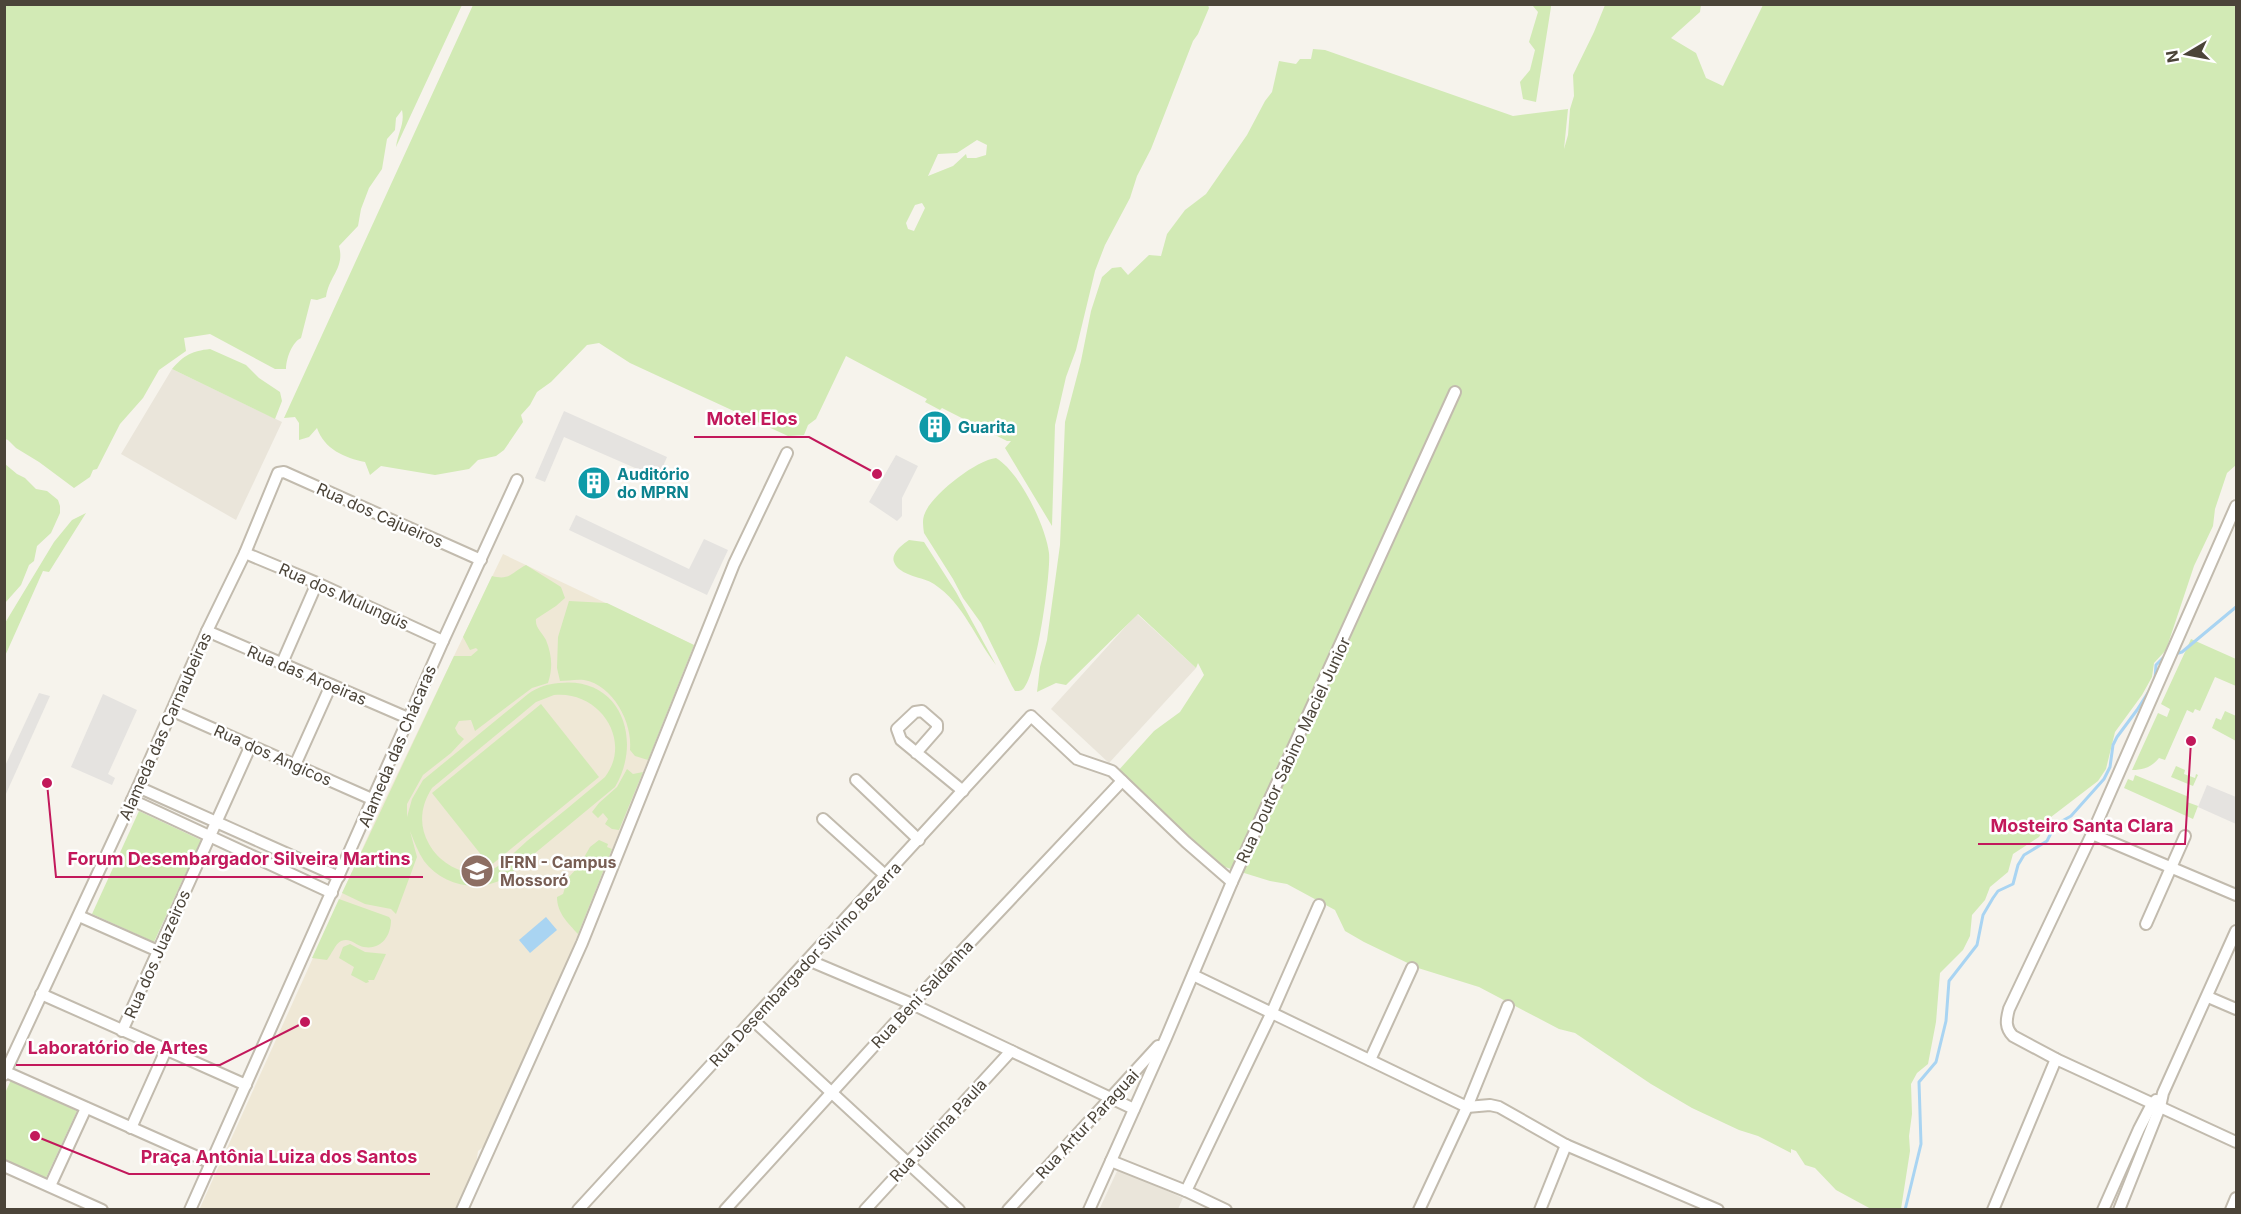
<svg xmlns="http://www.w3.org/2000/svg" width="2241" height="1214" font-family="Inter,sans-serif">
<style>
.residential{fill:#eae5da}
.education{fill:#efe8d6}
.green{fill:#d2eab5;fill-rule:evenodd}
.parking{fill:#e5e3e0}
.water{fill:#a9d4f2}
.lines{fill:none;stroke-linecap:round;stroke-linejoin:round}
.stream{stroke:#a9d4f2;stroke-width:3}
.minor-casing{stroke:#c2bbae;stroke-width:14}
.minor{stroke:#fff;stroke-width:10}
.labels{text-anchor:middle;dominant-baseline:central;stroke-width:5;stroke-linejoin:round;paint-order:stroke}
.culture-label{font-size:16px;font-weight:bold;fill:#0d838f;stroke:#fff;text-anchor:start}
.street-label{font-size:16px;fill:#4b4439;stroke:#fff}
.education-label{font-size:16px;font-weight:bold;fill:#785e54;stroke:#fff;text-anchor:start}
.leader{fill:none;stroke:#c2185b;stroke-width:2}
.callout-dot{fill:#c2185b;stroke:#fff;stroke-width:2}
.callout-label{font-size:18px;text-anchor:middle;font-weight:bold;fill:#c2185b;stroke:#fff;stroke-width:5;stroke-linejoin:round;paint-order:stroke}
</style>
<rect width="100%" height="100%" fill="#f6f3ec"/>
<!-- residential -->
<g class="residential">
<path d="M172,369L282,422L236,520L121,454Z"/>
<path d="M1137,614L1196,668L1109,763L1051,709Z"/>
<path d="M1118,1169L1183,1198L1178,1209L1099,1210Z"/>
</g>
<!-- education -->
<path class="education" d="M503,554L694,645L567,962L487,1144L478,1151L475,1171L457,1209L199,1210L378,814Z"/>
<!-- green -->
<g class="green">
<path d="M4,5H462L396,147C398,132 405,124 402,110L396,118L395,130L387,139L382,169L369,188L361,209L358,226L339,246C345,268 329,276 326,297L317,300L311,299L301,338C292,342 286,359 286,369H275L210,334L184,338L186,351L159,370L143,398L120,424L97,469L93,470L90,477L74,488L39,462L16,448L8,440L5,439Z"/>
<path d="M473,5H1208L1209,8L1198,34L1193,41L1151,149L1137,176L1130,198L1105,245L1095,271L1076,350L1066,377L1055,425L1052,526L1005,448L1011,441H1007L942,408L940,410L925,402L927,399L846,356L816,419L808,425L804,435L788,436L630,363L599,343L587,345L551,382L537,392L530,405L521,415L523,422L504,450L496,456L478,460L469,469L435,475L381,466L370,475L365,462C345,458 324,449 317,428L309,437L299,440V423L295,417L284,418ZM977,140L987,145L986,155L976,158H967L966,154L953,166L928,176L938,154L957,153ZM922,203L925,208L914,231L908,229L906,223L915,205Z"/>
<path d="M1529,5H1551V7L1536,102L1523,99L1520,82L1530,70L1535,50L1529,42L1538,12L1533,6Z"/>
<path d="M1605,5H1701L1700,12L1671,38L1696,53L1706,78L1723,86L1763,5H2236V465L2227,473L2215,509L2213,526L2194,566L2166,650L2154,663L2152,677L2142,695L2115,732L2106,769L2098,781L2051,817L2039,837L2013,854L2008,872L1990,887L1985,900L1972,915L1970,936L1963,950L1940,973L1936,1022L1928,1064L1917,1073L1911,1084L1912,1114L1909,1136L1910,1151L1901,1209H1871L1836,1190L1815,1168L1805,1165L1796,1151L1791,1149V1153L1758,1136L1739,1130L1692,1108L1651,1084L1575,1033L1559,1029L1479,987L1418,968L1364,942L1345,931L1335,910L1287,884L1270,881L1215,864L1117,772L1154,731L1180,712L1204,675L1198,663L1196,668L1138,614L1066,685L1056,683L1037,692L1040,667L1047,640L1060,545L1065,422L1081,361L1091,311L1102,277L1112,268L1121,267L1128,275L1149,255L1161,256L1167,234L1185,210L1206,194L1247,135L1265,101L1272,92L1279,61L1296,64L1300,59H1311L1313,49L1325,50L1513,116L1568,109L1564,149L1568,135L1570,109L1574,96L1573,75L1594,32Z"/>
<path d="M210,349L246,365L259,378L280,392L282,401L275,419L172,369C184,355 192,351 210,349Z"/>
<path d="M996,458C1020,472 1046,527 1049,553C1051,573 1037,674 1024,688C1021,691 1020,691 1015,691L1012,686L981,623L963,598L953,579L924,533C923,526 922,519 925,513C932,495 976,460 996,458Z"/>
<path d="M5,464L17,474L25,478L36,489L47,491L58,500L60,506V513L51,533L37,546L34,561L29,565L21,585L5,603Z"/>
<path d="M86,513L49,572L43,571L5,656V623L54,542L72,520Z"/>
<path d="M909,540L924,542L956,592L996,665C975,638 964,604 934,584C924,577 899,576 894,562C891,553 902,545 909,540Z"/>
<path d="M526,565L561,587L565,598L556,606L536,619C535,628 542,632 546,640C552,655 553,668 548,683L532,688L475,731L471,720L459,721L455,728L458,734L464,739L451,753L423,775L407,804V817L412,799L423,780L528,694C538,687 547,684 559,683C621,676 643,740 615,787L505,878C478,893 443,886 424,861C418,852 414,841 410,831L417,857L396,914L391,909L365,904L342,893L454,656H471L478,650L476,648L470,650L463,637L492,576C510,581 512,572 526,565ZM554,695C599,690 633,740 605,777C579,799 553,820 527,841C517,850 506,861 495,868C471,881 441,866 429,844C418,825 421,805 432,788L536,702Z"/>
<path d="M569,601L607,603L694,645L648,760L635,756L630,750C633,723 613,685 584,680C576,679 567,681 560,681L557,668L558,637Z"/>
<path d="M2191,639L2236,659V686L2215,677L2200,711L2195,709L2193,713L2187,710L2165,760L2159,758C2152,767 2143,770 2132,770L2158,713L2167,717L2170,709L2161,704Z"/>
<path d="M541,704L599,777L490,866L432,793Z"/>
<path d="M2225,711L2236,716V741L2212,728L2216,718L2221,720Z"/>
<path d="M2176,766L2185,770L2184,774L2195,778L2196,774L2198,775L2193,786L2171,777Z"/>
<path d="M627,769L633,774L643,772L619,830L612,829L605,824L608,819L603,813L598,818L592,812L599,803L617,787Z"/>
<path d="M2135,775L2189,797L2187,802L2198,806L2193,819L2124,788L2128,779L2133,781Z"/>
<path d="M139,811L201,840L154,942L92,914Z"/>
<path d="M599,840L608,844L607,847L612,849L578,934C568,923 557,913 557,897L563,894L568,878L579,866L590,847Z"/>
<path d="M339,899L389,917L391,920C391,935 382,950 364,947C356,946 351,937 341,941C336,943 331,955 327,960L312,958Z"/>
<path d="M350,944L365,952L386,954L374,980H368L369,982L366,983L351,975L354,967L339,958L343,947Z"/>
<path d="M11,1080L77,1111L45,1180L5,1161V1093Z"/>
</g>
<!-- parking -->
<g class="parking">
<path d="M564,411L667,457L658,478L564,437L545,482L535,478Z"/>
<path d="M896,455L918,466L902,498V516L897,521L869,502Z"/>
<path d="M576,515L689,569L704,539L728,550L707,595L569,530Z"/>
<path d="M39,693L50,696L5,796V766Z"/>
<path d="M103,694L137,710L108,774L115,778L112,785L71,767Z"/>
<path d="M2207,785L2236,797V824L2198,807Z"/>
</g>
<!-- water -->
<path class="water" d="M546,917L557,930L530,953L519,940Z"/>
<g class="lines">
<!-- stream -->
<g class="stream">
<path d="M2175,654L2182,652L2236,607"/>
<path d="M2155,679L2156,665L2166,655"/>
<path d="M1905,1210L1921,1144L1919,1082L1936,1062L1946,1021L1949,981L1977,945L1983,915L1993,898L1998,891L2013,884L2018,865L2024,855L2047,841L2055,825L2071,816L2104,779L2110,767L2113,745L2117,737L2137,710L2151,688"/>
</g>
<!-- minor casing -->
<g class="minor-casing">
<g id="minor">
<path d="M2236,506L2092,834L2009,1009C2006,1020 2005,1028 2013,1036L2056,1059L2236,1142"/>
<path d="M245,553L317,583L443,641"/>
<path d="M207,631L408,718"/>
<path d="M282,663L317,583"/>
<path d="M173,711L374,800"/>
<path d="M916,753L937,729V724L922,711L915,712L897,729L901,740L963,791"/>
<path d="M295,765L331,685"/>
<path d="M856,780L919,840"/>
<path d="M138,787L339,877"/>
<path d="M132,800L332,893"/>
<path d="M823,819L886,876"/>
<path d="M2092,834L2236,895"/>
<path d="M79,916L158,951"/>
<path d="M2146,924L2185,836"/>
<path d="M808,960L912,1004L1134,1109"/>
<path d="M1193,975L1467,1107L1490,1105L1499,1107L1566,1145L1718,1210"/>
<path d="M41,994L246,1085"/>
<path d="M2208,997L2236,1009"/>
<path d="M754,1021L959,1210"/>
<path d="M122,1031L251,745"/>
<path d="M1370,1060L1412,968"/>
<path d="M6,1072L211,1163"/>
<path d="M4,1075L138,787L207,631L245,553L278,473L284,472L481,560"/>
<path d="M131,1128L166,1050"/>
<path d="M1111,1161L1186,1191L1226,1210"/>
<path d="M4,1166L102,1210"/>
<path d="M50,1186L86,1108"/>
<path d="M1186,1191L1272,1012L1319,905"/>
<path d="M190,1210L443,641L517,480"/>
<path d="M462,1210L582,943L734,564L787,453"/>
<path d="M578,1210L1031,716L1077,759L1112,771L1186,842L1232,882"/>
<path d="M725,1210L912,1004L1122,781"/>
<path d="M865,1210L1011,1051"/>
<path d="M1008,1210L1158,1046"/>
<path d="M1089,1210L1166,1038L1232,882L1455,392"/>
<path d="M1419,1210L1467,1107L1508,1006"/>
<path d="M1540,1210L1566,1145"/>
<path d="M1993,1210L2056,1059"/>
<path d="M2103,1210L2139,1129L2152,1104L2156,1100"/>
<path d="M2119,1210L2160,1107L2163,1093L2236,931"/>
<path d="M2231,1210L2236,1198"/>
</g>
</g>
<!-- minor -->
<use href="#minor" class="minor"/>
</g>
<!-- icons -->
<defs>
<g id="building-disc" transform="scale(1.725)"><circle r="9.5" fill="#0f9aa8" stroke="#fff"/><path d="M-4-6H4V6H1V3H-1V6H-4ZM-2.5-4.3h1.7v1.8h-1.7ZM.8-4.3h1.7v1.8H.8ZM-2.5-1h1.7V.8h-1.7ZM.8-1h1.7V.8H.8Z" fill="#fff"/></g>
<g id="university-disc" transform="scale(1.725)"><circle r="9.5" fill="#8d6e63" stroke="#fff"/><path d="M0-5L7-2L0 1L-7-2ZM-4 1L0 2.5L4 1V4Q0 6-4 4Z" fill="#fff"/></g>
</defs>
<g fill-rule="evenodd">
<use href="#building-disc" x="935" y="427"/>
<use href="#building-disc" x="594" y="483"/>
<use href="#university-disc" x="477" y="871"/>
</g>
<g class="labels">
<!-- culture labels -->
<g class="culture-label">
<text x="958" y="427">Guarita</text>
<text x="617" y="474">Auditório<tspan x="617" dy="18">do MPRN</tspan></text>
</g>
<!-- street labels -->
<g class="street-label">
<text transform="translate(380 515) rotate(24)">Rua dos Cajueiros</text>
<text transform="translate(344 596) rotate(24)">Rua dos Mulungús</text>
<text transform="translate(307 675) rotate(23)">Rua das Aroeiras</text>
<text transform="translate(165 726) rotate(-66)">Alameda das Carnaubeiras</text>
<text transform="translate(397 746) rotate(-67)">Alameda das Chácaras</text>
<text transform="translate(1293 750) rotate(-65)">Rua Doutor Sabino Maciel Junior</text>
<text transform="translate(273 755) rotate(24)">Rua dos Angicos</text>
<text transform="translate(157 954) rotate(-66)">Rua dos Juazeiros</text>
<text transform="translate(805 964) rotate(-47)">Rua Desembargador Silvino Bezerra</text>
<text transform="translate(922 994) rotate(-47)">Rua Beni Saldanha</text>
<text transform="translate(1087 1124) rotate(-47)">Rua Artur Paraguai</text>
<text transform="translate(938 1130) rotate(-47)">Rua Julinha Paula</text>
</g>
<!-- education labels -->
<g class="education-label">
<text x="500" y="862">IFRN - Campus<tspan x="500" dy="18">Mossoró</tspan></text>
</g>
</g>
<!-- callouts -->
<path class="leader" d="M877 474L809 437H694M2191 741L2185 844H1978M47 783L56 877H423M305 1022L220 1065H16M35 1136L129 1174H430"/>
<g class="callout-dot">
<circle cx="877" cy="474" r="6"/>
<circle cx="2191" cy="741" r="6"/>
<circle cx="47" cy="783" r="6"/>
<circle cx="305" cy="1022" r="6"/>
<circle cx="35" cy="1136" r="6"/>
</g>
<g class="callout-label">
<text x="752" y="425">Motel Elos</text>
<text x="2082" y="832">Mosteiro Santa Clara</text>
<text x="239" y="865">Forum Desembargador Silveira Martins</text>
<text x="118" y="1054">Laboratório de Artes</text>
<text x="279" y="1163">Praça Antônia Luiza dos Santos</text>
</g>
<!-- border -->
<rect width="2241" height="1214" fill="none" stroke="#4b4439" stroke-width="12"/>
<!-- north arrow -->
<g transform="translate(2187 54) rotate(260)" stroke="#ffffff" stroke-width="4.5" paint-order="stroke">
<path d="M0-4.5L10 22L0 15L-10 22Z" fill="#4b4439"/>
<text y="-9" font-size="16" font-weight="bold" text-anchor="middle" fill="#4b4439">N</text>
</g>
</svg>
